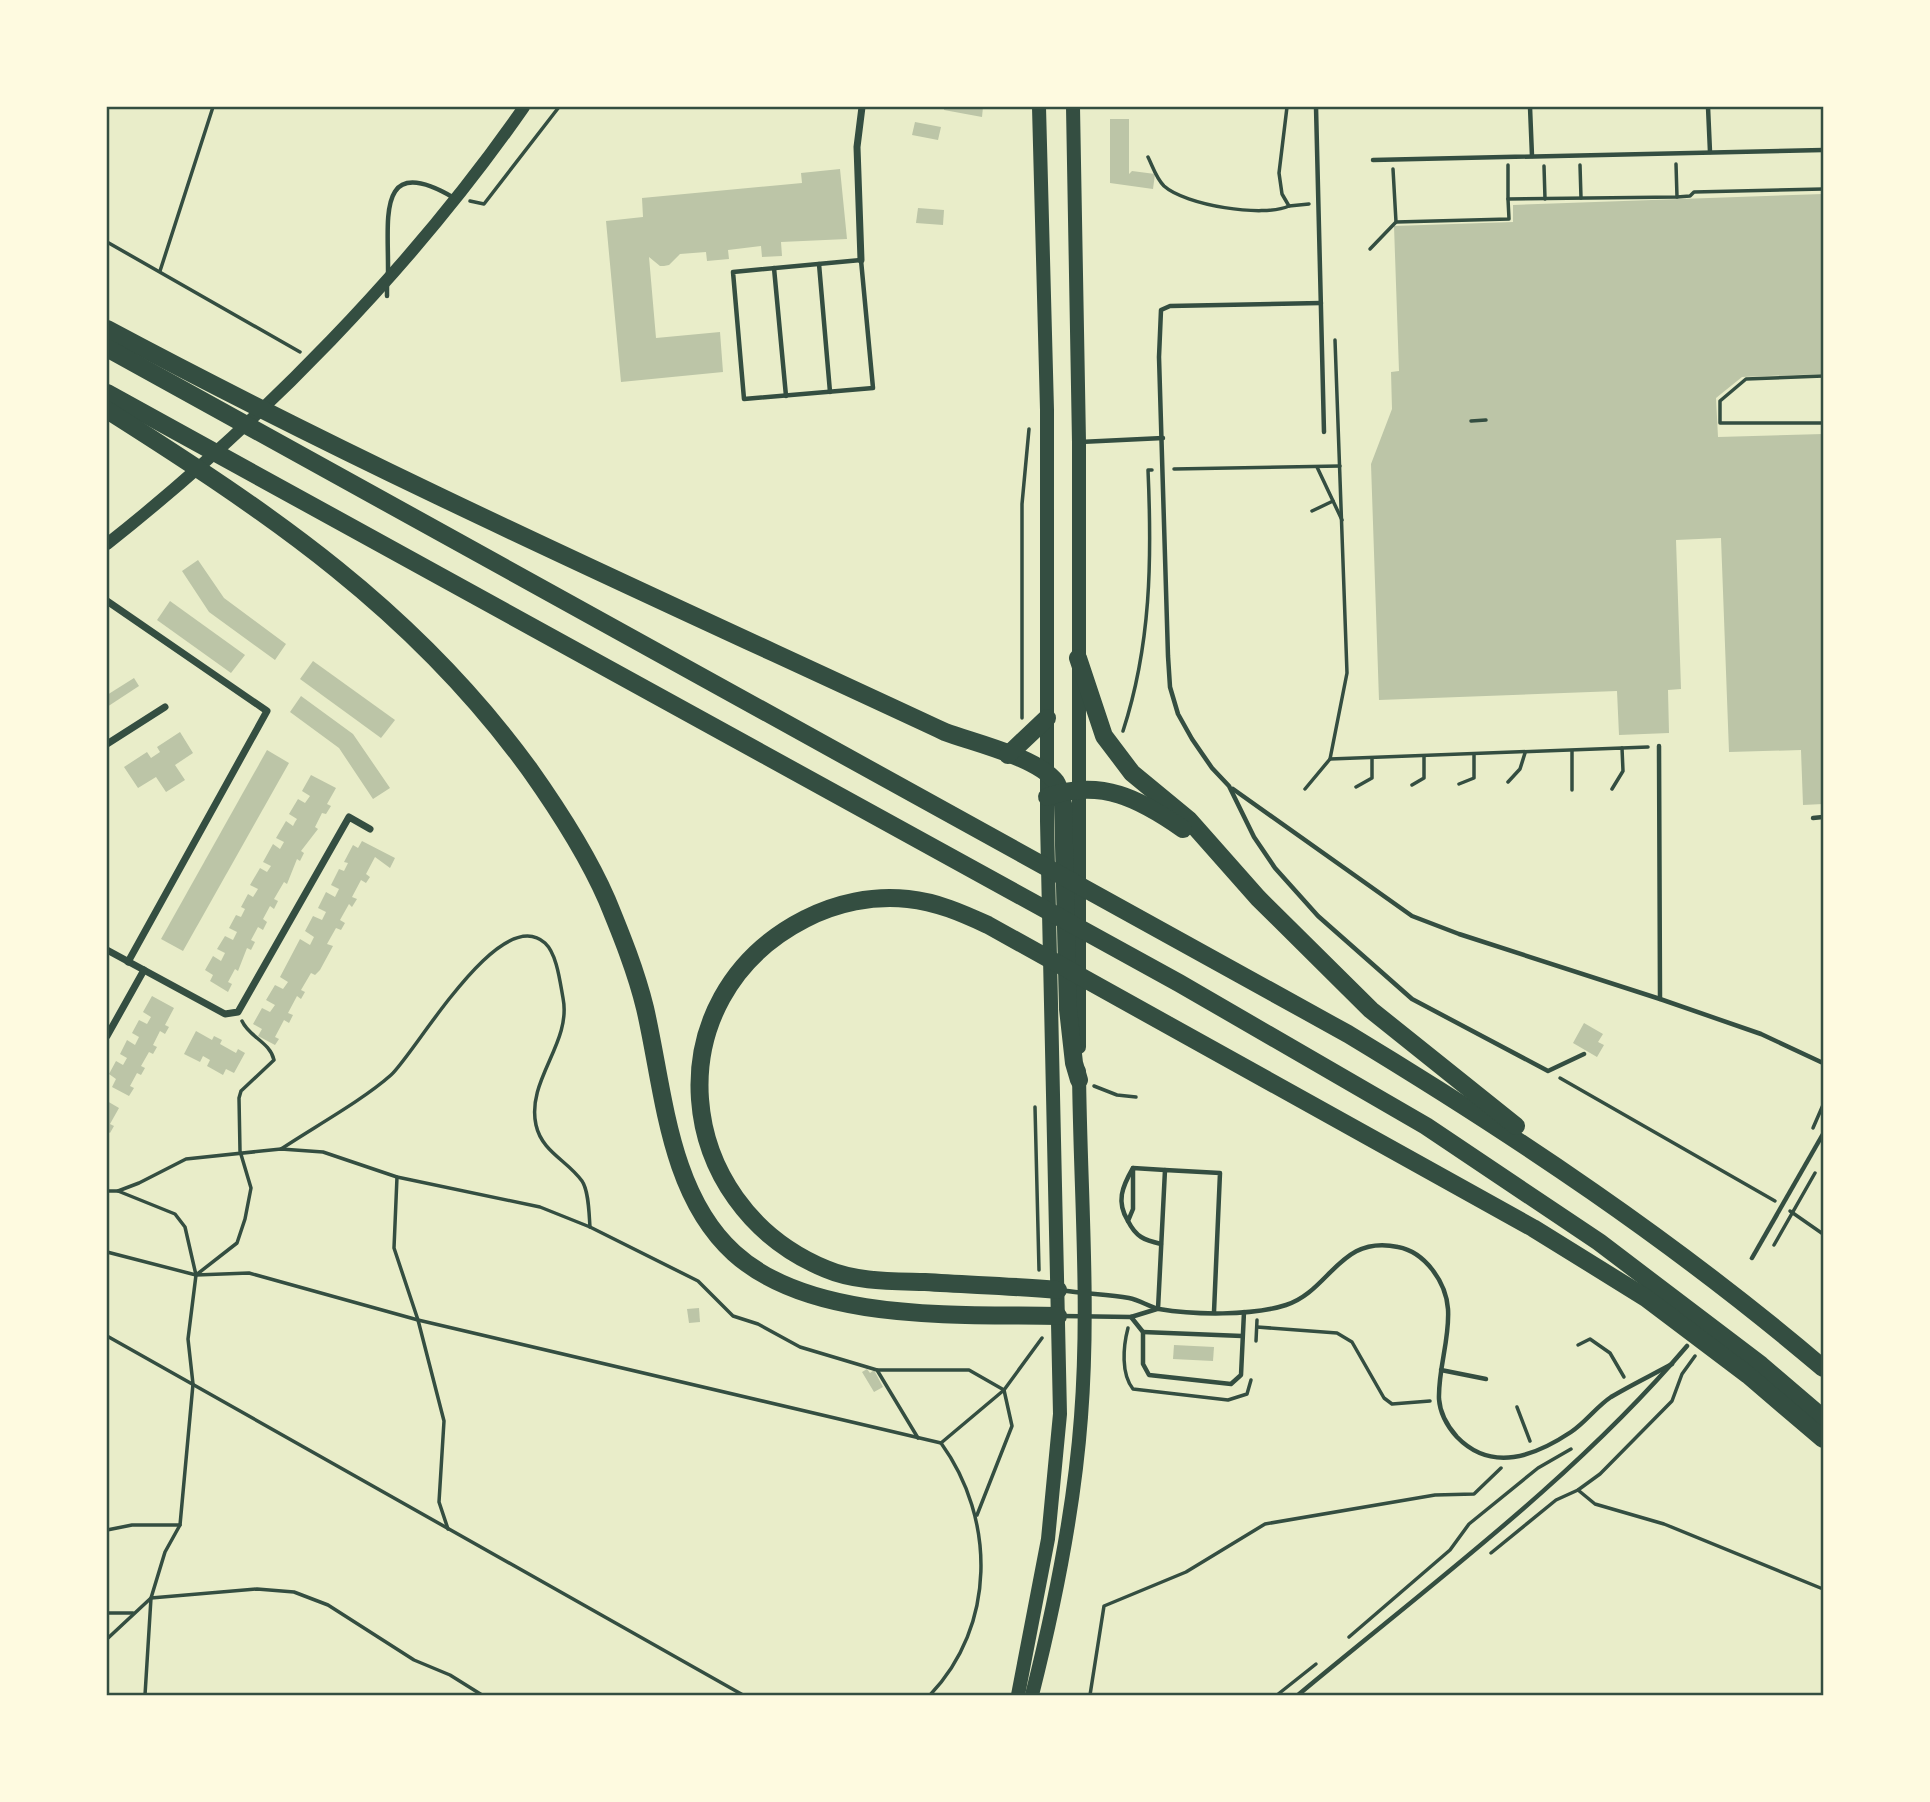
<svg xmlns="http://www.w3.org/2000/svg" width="1930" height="1802" font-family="'PT Serif',serif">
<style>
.building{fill:#bcc5a7}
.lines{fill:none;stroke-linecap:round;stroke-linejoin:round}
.path{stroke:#344e41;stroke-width:3.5}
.service{stroke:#344e41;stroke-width:4.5}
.minor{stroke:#344e41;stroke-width:7}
.tertiary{stroke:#344e41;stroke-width:12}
.secondary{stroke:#344e41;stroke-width:14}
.motorway{stroke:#344e41;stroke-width:18}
.neatline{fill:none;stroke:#344e41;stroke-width:2.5}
</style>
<rect width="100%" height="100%" fill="#e9edc9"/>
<!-- building -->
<g class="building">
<path d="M944,107H983L982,117L944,110Z"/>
<path d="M1110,119H1129V174L1132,171L1155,174L1153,189L1110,183Z"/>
<path d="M915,122L941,127L938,140L912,135Z"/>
<path d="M840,169L847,239L781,242L782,256L762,257L761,246L728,250L729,259L707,261L706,252L680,254L669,265L664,266H660L649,257L656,338L720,332L723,372L621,382L606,221L643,217L642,198L802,183L801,173Z"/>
<path d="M1823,194V374L1742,377L1716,398L1718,437L1823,434V804L1803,805L1801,750L1729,752L1721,538L1676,540L1681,689L1668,690L1669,733L1619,735L1617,691L1379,700L1371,464L1392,409L1391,372L1399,371L1394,226L1513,222V205Z"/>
<path d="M918,208L944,210L943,225L916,223Z"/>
<path d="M198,560L224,598L286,644L275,660L209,612L182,571Z"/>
<path d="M170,601L245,655L231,673L157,620Z"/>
<path d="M313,661L395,720L381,738L300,679Z"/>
<path d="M134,678L139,686L107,707V695Z"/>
<path d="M301,696L353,734L390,788L373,799L339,748L290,712Z"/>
<path d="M180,732L193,753L175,765L185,780L166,792L156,777L138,788L124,767L147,752L151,758L160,752L157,747Z"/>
<path d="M267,750L289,763L183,951L161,939Z"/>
<path d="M311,775L336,788L327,804L331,806L326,814L322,813L315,827L318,829L301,851L304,853L300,861L297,859L287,884L284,882L274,899L278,901L274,909L270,906L263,919L267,922L263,930L258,927L251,940L255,942L251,950L247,948L238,971L235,969L228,982L232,984L228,992L210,981L213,975L205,970L213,956L221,961L225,953L217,949L225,936L233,940L237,932L229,928L236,915L241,917L245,909L241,907L248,894L253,897L258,889L250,885L260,868L267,872L271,866L263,862L273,844L280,849L284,842L276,838L286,821L293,826L295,822L297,819L289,814L298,799L305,803L310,796L302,791Z"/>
<path d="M362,841L395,858L390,868L375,857L366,874L370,877L366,883L361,880L352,897L357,899L352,907L349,904L340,920L345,923L341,930L336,928L327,944L333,946L320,970L315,975L311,973L301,990L305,992L301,999L297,996L288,1013L293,1015L289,1023L284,1020L275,1037L279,1039L275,1045L258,1036L262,1029L253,1024L262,1008L270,1012L275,1005L266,1000L275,985L283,989L288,982L280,977L300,939L310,945L314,937L305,931L313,916L322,920L326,912L318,908L326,892L335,897L339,889L331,885L339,869L344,871L348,863L344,862L353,845L358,848Z"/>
<path d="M152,996L174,1008L165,1025L169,1027L165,1034L160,1031L153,1045L157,1047L153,1054L149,1052L141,1066L145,1068L141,1075L137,1073L130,1086L134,1088L129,1096L112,1087L116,1079L109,1074L116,1061L123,1065L127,1058L120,1054L127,1040L135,1045L139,1037L132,1033L139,1020L147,1024L151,1017L143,1012Z"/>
<path d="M1584,1023L1603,1034L1598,1042L1604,1045L1597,1057L1573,1043Z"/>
<path d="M196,1031L212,1040L214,1036L222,1040L220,1044L236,1053L238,1049L245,1053L234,1073L226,1069L223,1075L207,1066L210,1060L203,1056L200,1062L184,1054Z"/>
<path d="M107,1101L119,1108L110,1124L114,1126L110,1133L107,1131Z"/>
<path d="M699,1308L700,1322L689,1323L687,1309Z"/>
<path d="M1174,1345L1214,1347L1213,1361L1173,1359Z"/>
<path d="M867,1369L870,1373L874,1370L883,1387L874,1392L862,1372Z"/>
</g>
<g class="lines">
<!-- path -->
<g class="path">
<path d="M1287,107L1279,173L1282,194L1289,206L1309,204"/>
<path d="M1148,157C1153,167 1156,178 1164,186C1185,205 1263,218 1289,206"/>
<path d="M1676,164L1677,197"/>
<path d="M1508,165V199"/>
<path d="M1580,165L1581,198"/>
<path d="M1544,166L1545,199"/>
<path d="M470,201L484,204L559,107"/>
<path d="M1396,222L1509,219L1508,199L1677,197L1690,196L1694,192L1823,189"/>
<path d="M107,242L300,352"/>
<path d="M1370,249L1396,222L1393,169"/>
<path d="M160,271L213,107"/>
<path d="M1335,340L1347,673L1330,759L1622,748L1623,771L1612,789"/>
<path d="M1823,376L1746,379L1720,401V423H1823"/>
<path d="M1471,421L1486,420"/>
<path d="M1317,467L1342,520"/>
<path d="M1174,469L1340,466"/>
<path d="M1312,511L1333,501"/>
<path d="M1022,718V504L1029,429"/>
<path d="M1123,731C1151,645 1152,560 1148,470H1152"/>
<path d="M1622,748L1648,747"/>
<path d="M1508,782L1520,769L1525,753"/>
<path d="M1459,784L1474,778V755"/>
<path d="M1412,785L1424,778V757"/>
<path d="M1356,787L1372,778V759"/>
<path d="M1305,789L1330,759"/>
<path d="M1572,790V751"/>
<path d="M1560,1078L1775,1201"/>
<path d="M1094,1086L1117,1095L1136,1097"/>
<path d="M1035,1107L1039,1270"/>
<path d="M1813,1128L1823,1105"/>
<path d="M281,1149C314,1127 363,1100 391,1075C416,1052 500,902 545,943C557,954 560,982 563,998C572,1043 526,1080 536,1125C542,1152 567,1160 582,1181C589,1191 589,1215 590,1227"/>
<path d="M397,1177L394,1248L418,1320L444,1421L439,1502L448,1529"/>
<path d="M107,1191H118L139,1183L186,1159L281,1149L323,1152L397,1177L540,1207L590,1227L698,1281L733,1316L758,1324L800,1347L877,1370L918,1438"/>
<path d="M118,1191L175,1214L185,1227L196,1275"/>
<path d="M1790,1211L1823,1234"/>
<path d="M1774,1245L1815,1173"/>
<path d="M107,1252L196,1275L249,1273L418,1320L941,1443C996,1519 996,1626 930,1695"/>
<path d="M1257,1327L1337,1333L1352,1342L1384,1398L1392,1404L1430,1401"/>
<path d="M1128,1328C1123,1347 1121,1374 1133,1389L1228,1400L1247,1394L1251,1380"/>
<path d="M107,1336L743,1695"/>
<path d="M1256,1341L1257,1320"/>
<path d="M1578,1345L1590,1339L1610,1353L1624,1377"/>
<path d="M877,1370H969L1004,1390L1012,1426L977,1515"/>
<path d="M1517,1407L1530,1441"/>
<path d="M941,1443L1004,1390L1042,1338"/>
<path d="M1578,1490L1595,1504L1664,1524L1823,1589"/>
<path d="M107,1530L132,1525H180"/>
<path d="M1491,1553L1556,1500L1578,1490L1600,1474L1672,1401L1682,1374L1695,1356"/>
<path d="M107,1613H133"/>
<path d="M1349,1637L1450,1550L1469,1524L1538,1468L1571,1449"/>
<path d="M107,1639L151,1598L257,1589L294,1592L328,1605L414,1660L450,1675L482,1695"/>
<path d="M145,1695L151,1598L165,1552L180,1525L193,1384L188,1339L196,1275L237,1243L245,1219L251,1188L240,1151L239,1098L241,1091L274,1060C270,1042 249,1037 242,1021"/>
<path d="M1090,1695L1104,1606L1186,1572L1265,1524L1435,1495L1474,1494L1501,1468"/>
<path d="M1277,1695L1316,1664"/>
</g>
<!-- service -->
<g class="service">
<path d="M1316,107L1324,432"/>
<path d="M1530,107L1532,156"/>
<path d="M1708,107L1710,152"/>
<path d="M1373,160L1823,150"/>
<path d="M861,260L873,388L744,399L733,272Z"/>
<path d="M819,264L830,392"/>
<path d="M774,268L786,396"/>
<path d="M388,275C389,220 375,151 454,198"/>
<path d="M387,296V284"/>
<path d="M1321,303L1170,306L1161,310L1159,357L1168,656L1170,687L1178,714L1192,739L1212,768L1229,786L1254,837L1275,868L1318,916L1412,999L1548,1071L1584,1054"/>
<path d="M1080,442L1163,438"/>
<path d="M1659,746L1660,999"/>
<path d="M1233,789L1412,916L1459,934L1660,999L1761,1034L1823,1063"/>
<path d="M1813,818L1823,817"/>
<path d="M1128,1221C1116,1202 1122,1187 1133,1168"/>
<path d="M1161,1244C1144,1240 1136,1237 1128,1221L1133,1209V1168L1165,1170"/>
<path d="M1752,1258L1823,1134"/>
<path d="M1061,1290C1083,1294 1107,1294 1129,1298C1140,1300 1149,1307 1159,1309C1194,1315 1252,1316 1286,1305C1330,1291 1340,1234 1398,1247C1425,1252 1446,1282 1448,1309C1450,1339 1438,1369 1439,1399C1440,1413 1448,1427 1457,1437C1492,1473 1535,1456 1571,1432C1586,1422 1596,1407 1611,1397C1631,1385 1652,1375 1672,1364"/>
<path d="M1158,1309L1165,1170L1220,1173L1214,1312"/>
<path d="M1062,1316L1131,1317L1157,1309"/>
<path d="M1131,1317L1143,1332V1364L1149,1375L1231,1384L1241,1375L1244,1312"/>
<path d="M1143,1332L1242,1336"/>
<path d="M1441,1370L1486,1379"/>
<path d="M1298,1695C1431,1584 1574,1479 1687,1346"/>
</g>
<!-- minor -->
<g class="minor">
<path d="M861,260L857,147L862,107"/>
<path d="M107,601L267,711L128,962"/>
<path d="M107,744L165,707"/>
<path d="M107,950L225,1014L238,1012L349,817L370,829"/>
<path d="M107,1036L144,970"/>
</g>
<!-- tertiary -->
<path class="tertiary" d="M107,544C259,424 413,267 524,107"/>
<!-- secondary -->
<g class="secondary">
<path d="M1073,107L1079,442V1047"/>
<path d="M1018,1695L1048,1539L1060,1414L1047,821V410L1039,107"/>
<path d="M1032,1695C1055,1604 1074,1512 1081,1417C1090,1302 1080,1186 1079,1071"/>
</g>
<!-- motorway -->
<g class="motorway">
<path d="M107,329C380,475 664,601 945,732C974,743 1037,757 1056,782C1060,788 1061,797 1063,804L1068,1009L1074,1063L1079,1080"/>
<path d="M107,348L1348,1034C1515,1135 1675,1242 1823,1368"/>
<path d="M107,393L1179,983L1426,1126L1599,1242L1761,1365L1823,1418"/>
<path d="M107,410C271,514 414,610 530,770C559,811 587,854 607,900C621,934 636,971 645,1008C664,1090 668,1193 734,1253C811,1323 958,1314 1058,1316"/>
<path d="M1078,658L1104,736L1132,773L1189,820L1258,898L1371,1010L1516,1126"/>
<path d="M1008,755L1047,718"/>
<path d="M1047,797C1101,778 1140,799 1183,829"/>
<path d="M1058,1290C1014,1286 970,1285 925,1282C893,1281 856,1282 826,1269C671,1205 652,997 805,919C836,903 873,895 908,899C937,902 962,913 988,925L1533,1228L1646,1298L1748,1375L1823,1439"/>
</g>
</g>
<!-- border -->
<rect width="1930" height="1802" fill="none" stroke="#fefae0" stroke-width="217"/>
<rect x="108" y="108" width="1714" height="1586" class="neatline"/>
</svg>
